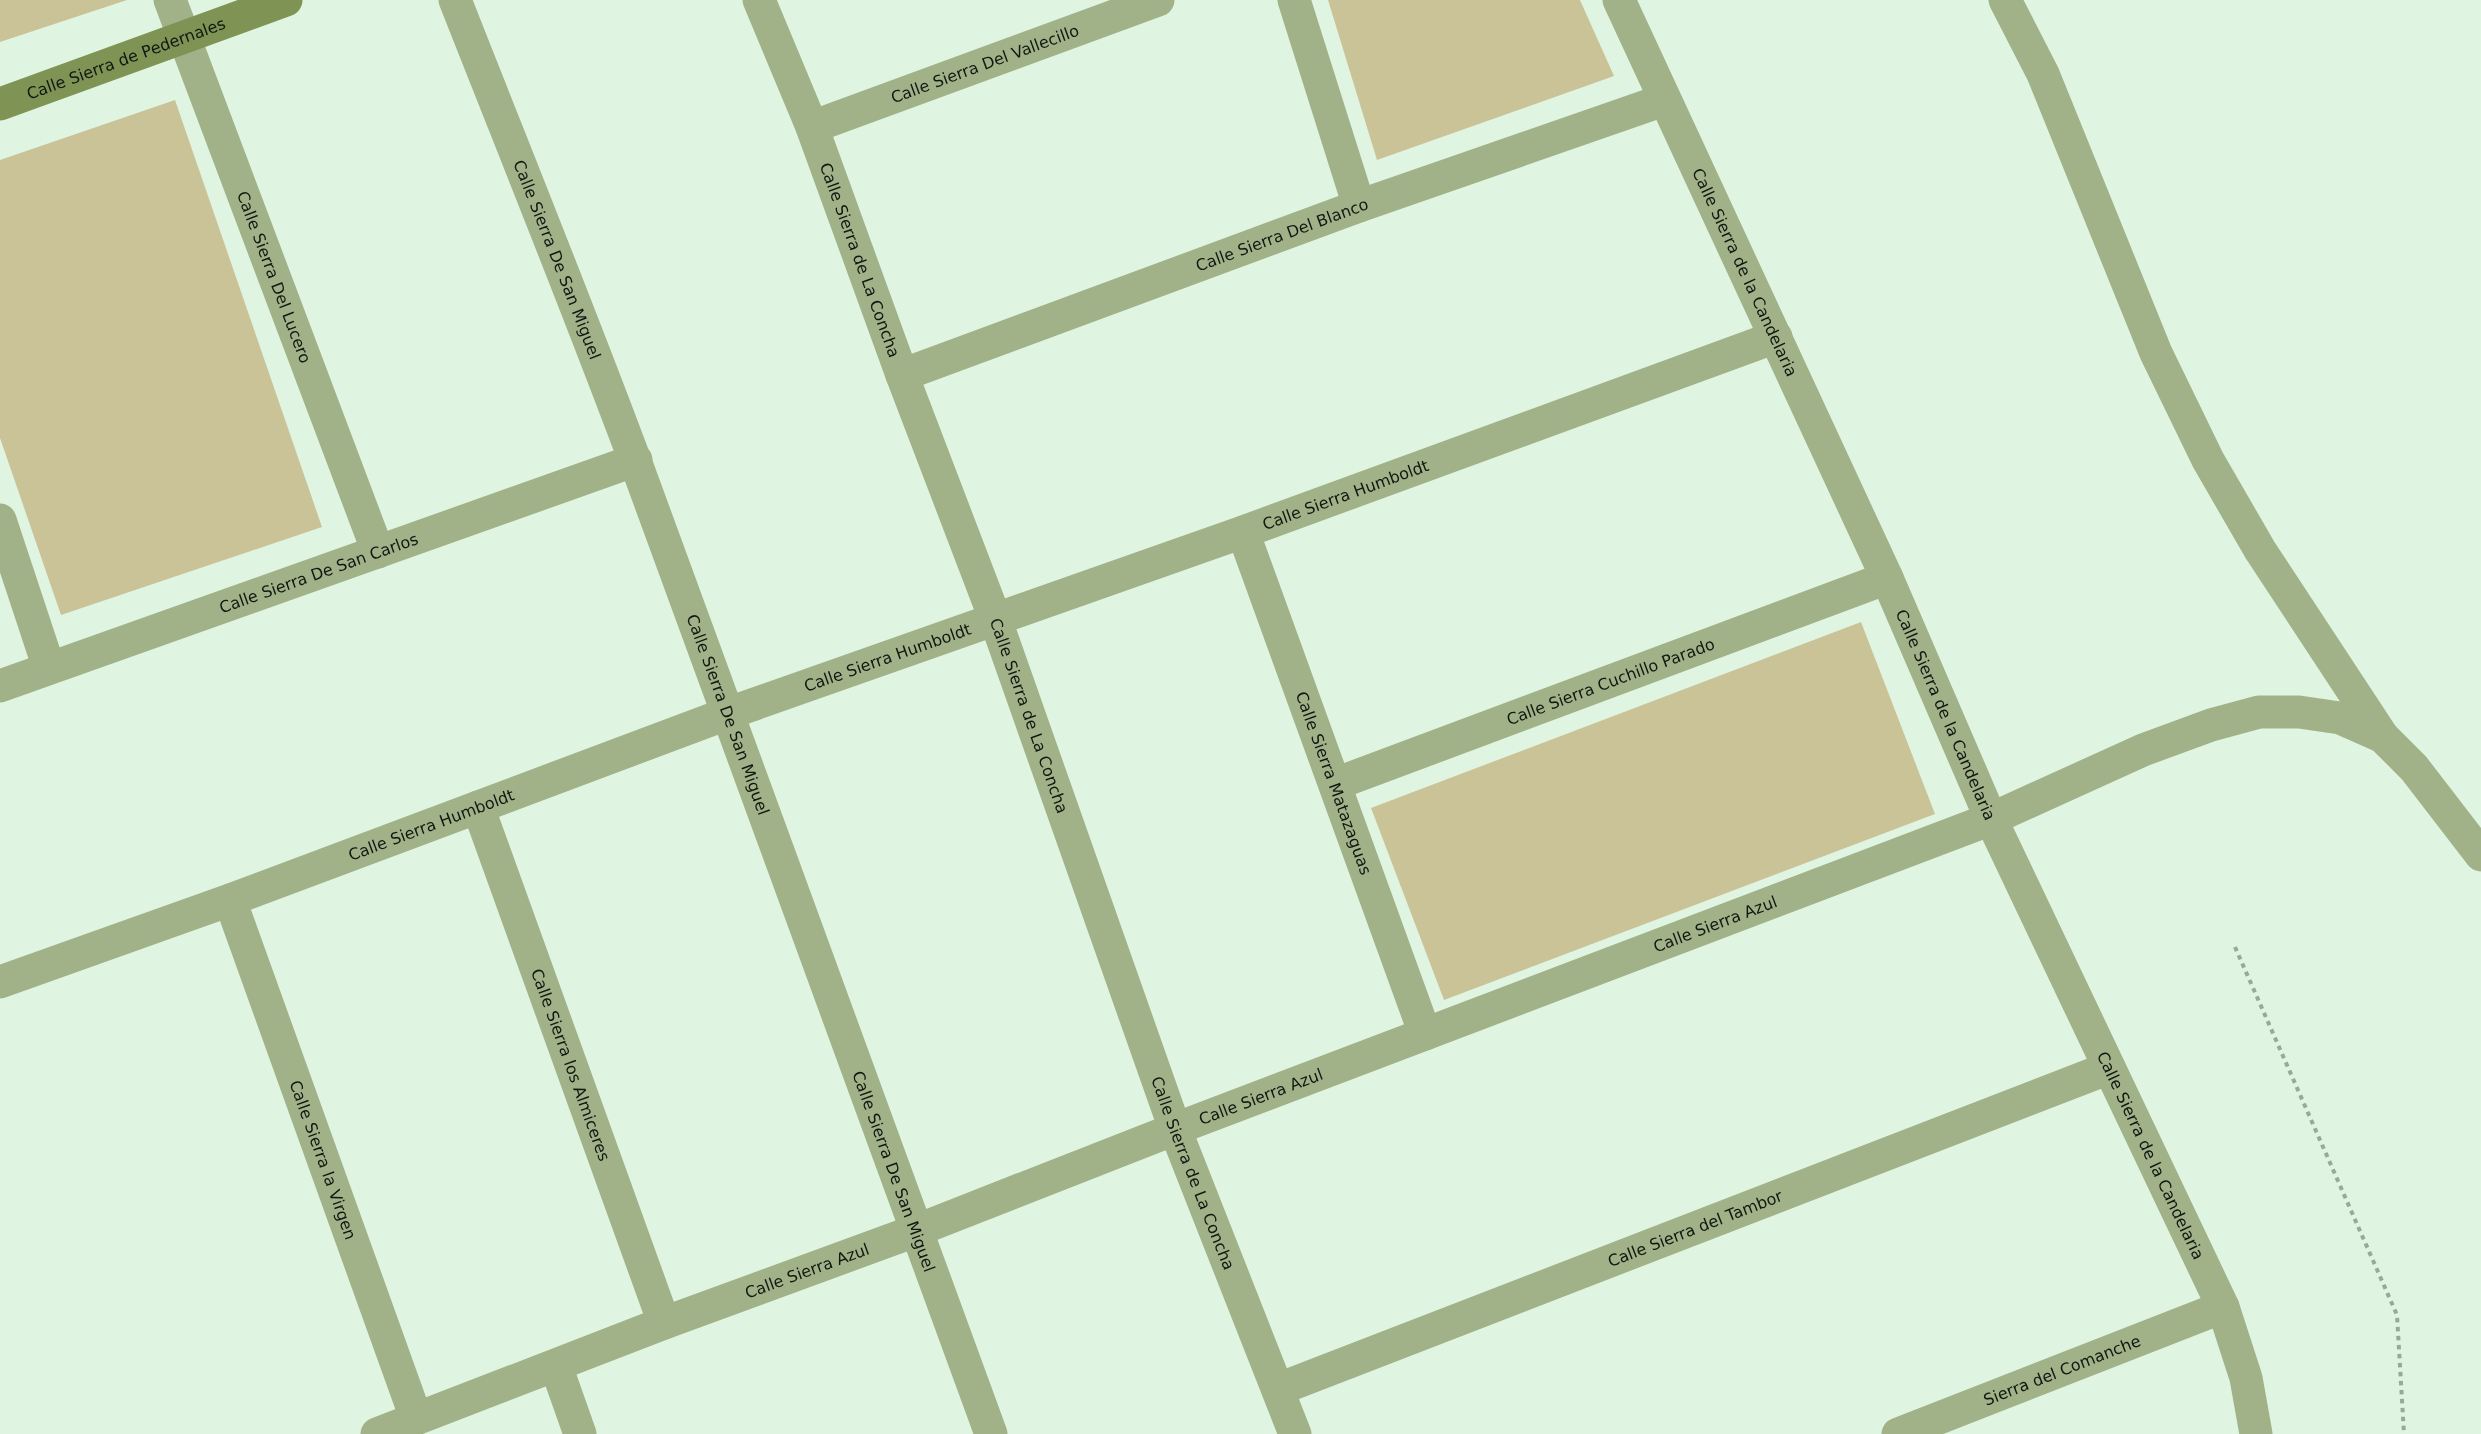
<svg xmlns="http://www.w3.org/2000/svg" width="2481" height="1434" font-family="'DejaVu Sans',sans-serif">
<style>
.green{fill:#cbc398}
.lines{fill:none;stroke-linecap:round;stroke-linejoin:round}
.path{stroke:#98a99a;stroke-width:4;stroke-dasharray:4.5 4.5;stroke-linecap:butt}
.street{stroke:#a2b288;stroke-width:33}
.secondary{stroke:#7e9354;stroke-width:33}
.labels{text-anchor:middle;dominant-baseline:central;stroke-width:6;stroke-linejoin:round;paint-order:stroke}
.street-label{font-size:16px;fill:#101812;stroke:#dff5e2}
</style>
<rect width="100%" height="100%" fill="#dff5e2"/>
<!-- green -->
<g class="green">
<path d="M0,0H127L0,42Z"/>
<path d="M1328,0H1580L1614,76L1377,160Z"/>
<path d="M175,100L322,527L61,615L0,438V160Z"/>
<path d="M1861,622L1935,814L1444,1000L1371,808Z"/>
</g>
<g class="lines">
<!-- path -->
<path class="path" d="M2235,947L2397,1315L2404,1434"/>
<!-- street -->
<g class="street">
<path id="s1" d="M170,0L378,552"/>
<path id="s2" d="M455,0C516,155 579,310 637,466C757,788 870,1112 991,1434"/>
<path id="s3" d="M759,0L812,127L902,375L996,621L1175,1129L1295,1434"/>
<path d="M1294,0L1359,206"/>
<path id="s4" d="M1619,0L1887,578L1991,819L2223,1307L2246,1378L2256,1434"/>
<path d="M2005,0L2043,74L2156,353L2208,460L2260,550L2383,737"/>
<path id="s5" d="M812,127L1158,0"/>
<path id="s6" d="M902,375L1359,206L1664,100"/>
<path d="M0,520L49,668"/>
<path id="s7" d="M1243,532L1425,1034"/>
<path id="s8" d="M0,686L636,460"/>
<path id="s9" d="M1335,784L1887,578"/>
<path id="s10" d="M478,807L664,1323"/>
<path id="s11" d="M230,900L416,1418"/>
<path id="s12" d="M0,982L230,900L729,713L1243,532L1776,337"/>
<path d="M556,1366L580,1434"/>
<path id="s13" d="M1279,1389L2109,1068"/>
<path id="s14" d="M377,1434L664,1323L915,1231L1175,1129L1991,819L2143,750L2211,725L2259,712H2299L2340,718L2383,737L2414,768L2481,855"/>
<path id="s15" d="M1898,1434L2223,1307"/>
</g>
<!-- secondary -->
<path class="secondary" id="s16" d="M0,104L286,0"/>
</g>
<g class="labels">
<!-- street labels -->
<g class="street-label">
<text stroke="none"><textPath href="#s16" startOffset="134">Calle Sierra de Pedernales</textPath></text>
<text stroke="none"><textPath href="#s5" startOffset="184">Calle Sierra Del Vallecillo</textPath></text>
<text stroke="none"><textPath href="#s6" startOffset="405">Calle Sierra Del Blanco</textPath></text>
<text stroke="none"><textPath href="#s2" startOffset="279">Calle Sierra De San Miguel</textPath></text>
<text stroke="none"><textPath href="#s3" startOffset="279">Calle Sierra de La Concha</textPath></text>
<text stroke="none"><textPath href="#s4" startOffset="300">Calle Sierra de la Candelaria</textPath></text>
<text stroke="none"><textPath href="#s1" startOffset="296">Calle Sierra Del Lucero</textPath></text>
<text stroke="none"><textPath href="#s12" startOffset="1431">Calle Sierra Humboldt</textPath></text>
<text stroke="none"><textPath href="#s8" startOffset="338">Calle Sierra De San Carlos</textPath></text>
<text stroke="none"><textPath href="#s12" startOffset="945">Calle Sierra Humboldt</textPath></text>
<text stroke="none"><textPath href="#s9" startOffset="294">Calle Sierra Cuchillo Parado</textPath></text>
<text stroke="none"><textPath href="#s4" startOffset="786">Calle Sierra de la Candelaria</textPath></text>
<text stroke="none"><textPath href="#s2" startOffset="765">Calle Sierra De San Miguel</textPath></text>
<text stroke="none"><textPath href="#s3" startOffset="765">Calle Sierra de La Concha</textPath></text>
<text stroke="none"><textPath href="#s7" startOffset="267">Calle Sierra Matazaguas</textPath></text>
<text stroke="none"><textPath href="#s12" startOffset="459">Calle Sierra Humboldt</textPath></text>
<text stroke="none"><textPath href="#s14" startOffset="1432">Calle Sierra Azul</textPath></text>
<text stroke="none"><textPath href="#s10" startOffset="274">Calle Sierra los Almiceres</textPath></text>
<text stroke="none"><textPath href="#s14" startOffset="946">Calle Sierra Azul</textPath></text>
<text stroke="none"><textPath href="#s4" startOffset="1272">Calle Sierra de la Candelaria</textPath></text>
<text stroke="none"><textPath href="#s11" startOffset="276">Calle Sierra la Virgen</textPath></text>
<text stroke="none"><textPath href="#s2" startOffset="1251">Calle Sierra De San Miguel</textPath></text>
<text stroke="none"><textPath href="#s3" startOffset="1251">Calle Sierra de La Concha</textPath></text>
<text stroke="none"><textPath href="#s13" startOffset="446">Calle Sierra del Tambor</textPath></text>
<text stroke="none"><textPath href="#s14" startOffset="460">Calle Sierra Azul</textPath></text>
<text stroke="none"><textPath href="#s15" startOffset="176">Sierra del Comanche</textPath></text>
</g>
</g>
</svg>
